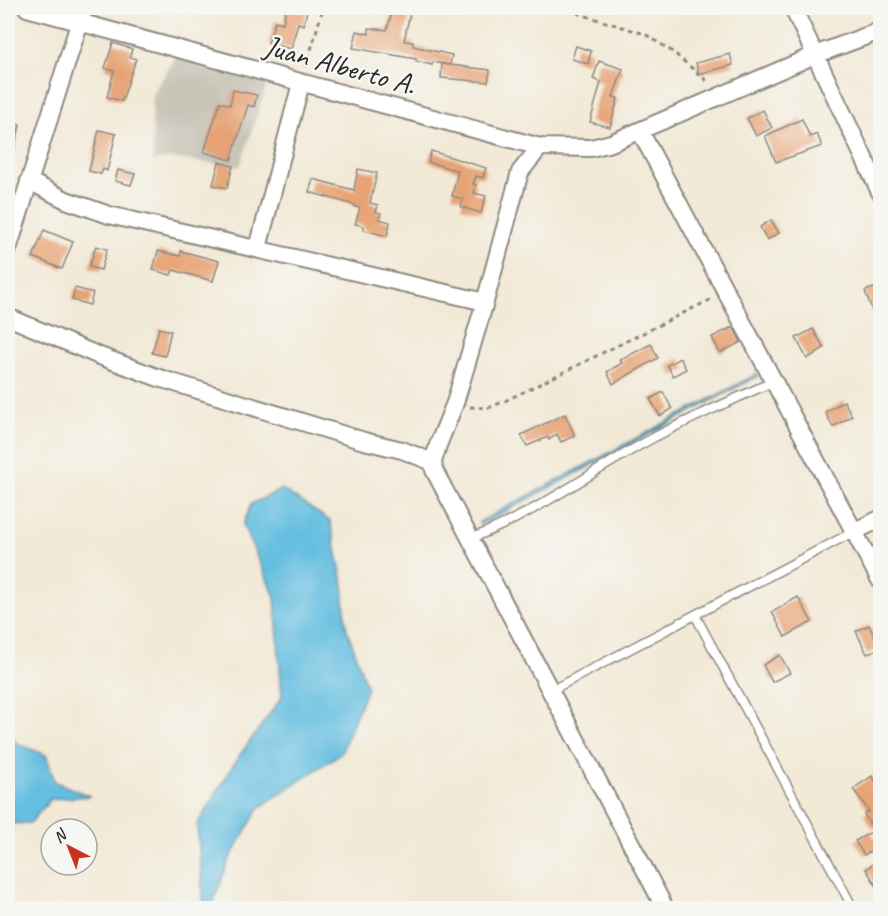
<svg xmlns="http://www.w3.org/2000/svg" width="888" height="916" font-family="Caveat,sans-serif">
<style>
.industrial{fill:#c8c4b8}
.water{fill:#63bee0;stroke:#477486;stroke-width:1.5}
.building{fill:#e7a374}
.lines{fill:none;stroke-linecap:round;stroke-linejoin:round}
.service-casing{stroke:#8e8a80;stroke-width:11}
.minor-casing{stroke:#8e8a80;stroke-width:20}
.path{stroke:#8e8a80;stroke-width:3;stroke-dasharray:4.5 4.5;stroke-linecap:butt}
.service{stroke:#fff;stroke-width:8}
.minor{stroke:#fff;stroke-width:16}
.labels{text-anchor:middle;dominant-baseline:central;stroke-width:5;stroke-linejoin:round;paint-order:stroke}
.street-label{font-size:30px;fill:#2b2b2b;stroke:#f6f6f2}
</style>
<rect width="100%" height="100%" fill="#f6f6f2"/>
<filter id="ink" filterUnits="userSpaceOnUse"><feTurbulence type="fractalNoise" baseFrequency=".0167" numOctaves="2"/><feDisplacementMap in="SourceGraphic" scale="12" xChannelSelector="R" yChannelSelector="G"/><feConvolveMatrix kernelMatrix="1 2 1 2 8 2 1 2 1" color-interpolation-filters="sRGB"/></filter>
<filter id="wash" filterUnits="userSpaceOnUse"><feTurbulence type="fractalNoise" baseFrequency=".008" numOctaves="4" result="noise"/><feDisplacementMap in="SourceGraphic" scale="24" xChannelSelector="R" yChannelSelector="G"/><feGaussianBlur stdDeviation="1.35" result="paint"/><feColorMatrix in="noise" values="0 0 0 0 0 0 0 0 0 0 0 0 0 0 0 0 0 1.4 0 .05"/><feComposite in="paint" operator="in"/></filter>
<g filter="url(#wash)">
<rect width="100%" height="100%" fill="#f2e9d6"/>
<!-- industrial -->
<path class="industrial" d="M180,51L268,81L240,167L171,158L153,161L152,95Z"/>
<!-- water -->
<g class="water">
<path d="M757,374L758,376L480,525L479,522Z"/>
<path d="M282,489L330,521L343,582L346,626L367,688L341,753L259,808L229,860L211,908H204L197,825L237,759L282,697L275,597L243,525L251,504Z"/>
<path d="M8,731L16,743L46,755L55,782L90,796L51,799L30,823L8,824Z"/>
</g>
<g id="blocks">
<!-- building -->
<g class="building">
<path d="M286,8L307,10L304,25L298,23L291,49L268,43L275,21L283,23Z"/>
<path d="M393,8H411L404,41L413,42V46L452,55L450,65L433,62L432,65L416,61V59L353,48L357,31L369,34V28L387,30Z"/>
<path d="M113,43L132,49L130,57L136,59L122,101L107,97L114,71L105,68Z"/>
<path d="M576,46L591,51L588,64L572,59Z"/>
<path d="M730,54L733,65L699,74L696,63Z"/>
<path d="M599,61L623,69L613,97L618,98L610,127L590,122L601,82L593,79Z"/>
<path d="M442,64L490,70L488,82L441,78Z"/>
<path d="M233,90L257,95L254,107L248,105L231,160L204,152L220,102L230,105Z"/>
<path d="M763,110L772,128L756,136L747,118Z"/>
<path d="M802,119L810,137L817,134L822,146L776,162L765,136Z"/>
<path d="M8,122L20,125L12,158H8Z"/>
<path d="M99,130L116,134L107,171L103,169L101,174L89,171Z"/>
<path d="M431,151L486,168L483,178L476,176L473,184L476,185L474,193L486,196L481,213L461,207L463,199L452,196L458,171L428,162Z"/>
<path d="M219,162L233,166L227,188L213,185Z"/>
<path d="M358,169L377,173L370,203L378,205L376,212L381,213L379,219L390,222L387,236L364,230V226L355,224L360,208L355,207V205L309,192L313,179L354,190Z"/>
<path d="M118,170L135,174L131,185L115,181Z"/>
<path d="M771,220L779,233L767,240L760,227Z"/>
<path d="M44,230L73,242L62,269L33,257Z"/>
<path d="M96,246L107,249L101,270L89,267Z"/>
<path d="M158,251L180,256L181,251L219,261L213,281L173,270L171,275L153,270Z"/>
<path d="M880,286V328L879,329L865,291Z"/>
<path d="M75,288L93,293L90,305L72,300Z"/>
<path d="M733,327L741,342L720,353L712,337Z"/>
<path d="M159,328L171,331L165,356L152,353Z"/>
<path d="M813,329L824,348L807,359L796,338Z"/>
<path d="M651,344L658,358L613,384L607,372L622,363L620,360Z"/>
<path d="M680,358L686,369L673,376L667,365Z"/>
<path d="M663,392L672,409L660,416L650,399Z"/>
<path d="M844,401L852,416L833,427L825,412Z"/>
<path d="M565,414L575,436L561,442L557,434L549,440L548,437L527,446L521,435Z"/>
<path d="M798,597L812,622L785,637L772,612Z"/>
<path d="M869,625L880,648L867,654L856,631Z"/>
<path d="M780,655L790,673L772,682L763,665Z"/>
<path d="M872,776L880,788V828L879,825L873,829L864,814L869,811L853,789Z"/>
<path d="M871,832L880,846L864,855L855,841Z"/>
<path d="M880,859V892L866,869Z"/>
</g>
</g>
</g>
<g filter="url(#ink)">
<use href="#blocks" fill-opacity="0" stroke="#8e8a80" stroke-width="1.5"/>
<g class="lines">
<!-- service casing -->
<g class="service-casing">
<g id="service">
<path d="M469,539C531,516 585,476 642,444C684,420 730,402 774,381"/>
<path d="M695,615L853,908"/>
<path d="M550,691L855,531"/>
</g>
</g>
<!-- minor casing -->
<g class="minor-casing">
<g id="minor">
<path d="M27,8L540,147L591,148L611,143L815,55L880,31"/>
<path d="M793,8L880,192"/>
<path d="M640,131L880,580"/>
<path d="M540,147L520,172L485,302L455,403L438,445L433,462L434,470L665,908"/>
<path d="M29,181L66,200L109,215L485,302"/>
<path d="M258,248L301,83"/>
<path d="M8,249L84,8"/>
<path d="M8,317L97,355L159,378L364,441L402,450L433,462"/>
<path d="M855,531L880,519"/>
</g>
</g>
<!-- path -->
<g class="path">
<path d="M560,8L645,34L673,52L709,83"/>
<path d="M306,67L323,8"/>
<path d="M470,407L488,408L505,401L712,299"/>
<path d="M865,908L880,899"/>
</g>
<!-- service -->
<use href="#service" class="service"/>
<!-- minor -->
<use href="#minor" class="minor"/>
</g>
</g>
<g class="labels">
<!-- street labels -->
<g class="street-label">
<text transform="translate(340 65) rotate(15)">Juan Alberto A.</text>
</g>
</g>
<!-- margin -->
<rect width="888" height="916" fill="none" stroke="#f6f6f2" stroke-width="30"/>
<!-- north arrow -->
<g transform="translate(69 847) rotate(318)"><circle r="28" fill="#f6f6f2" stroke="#a5a5a2" stroke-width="1.5"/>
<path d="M0-4.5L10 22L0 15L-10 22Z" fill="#c8321e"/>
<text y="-9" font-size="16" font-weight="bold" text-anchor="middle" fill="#2b2b2b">N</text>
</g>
</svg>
